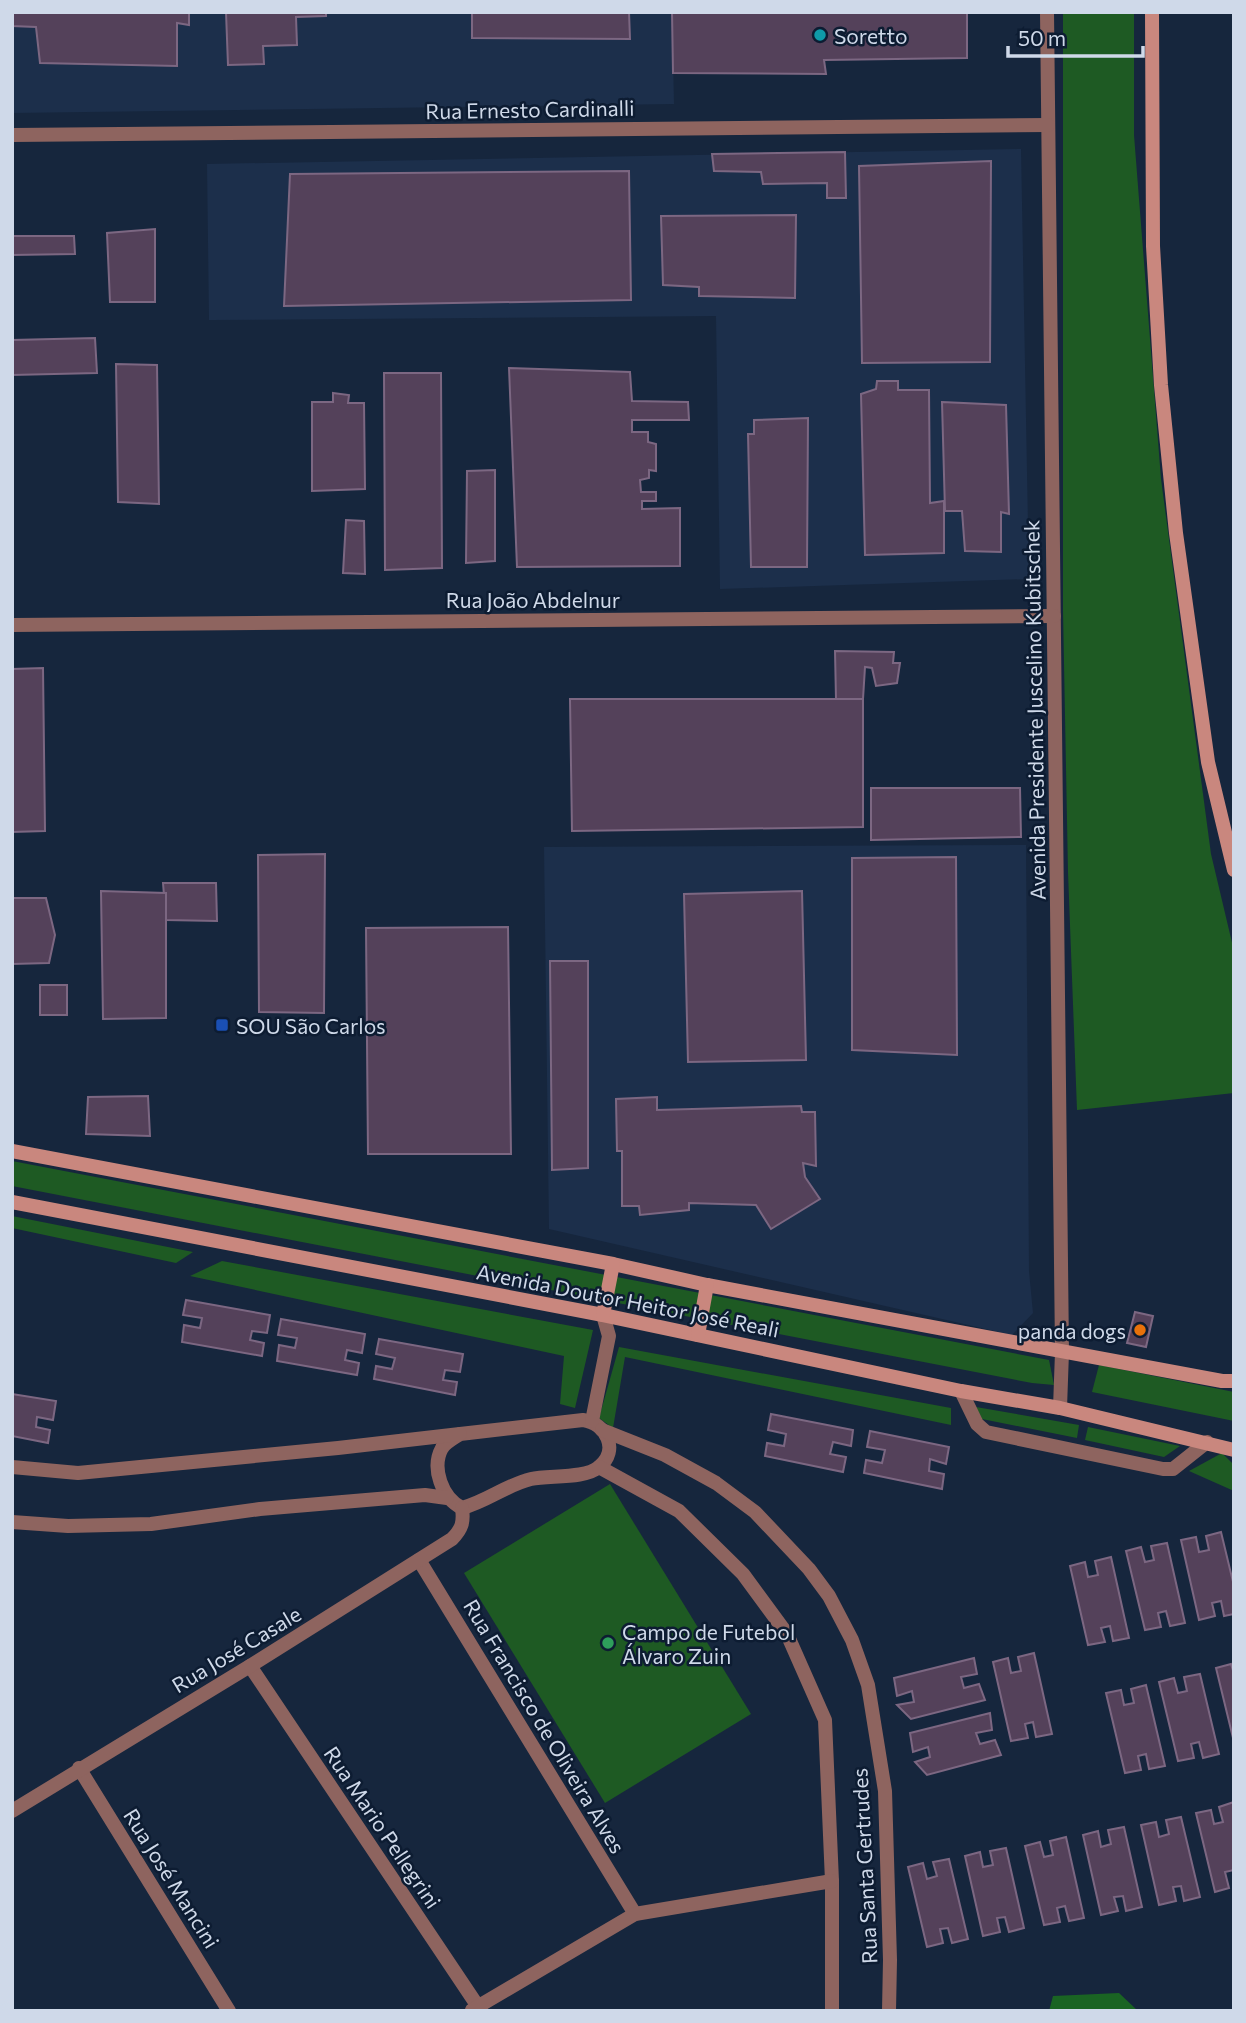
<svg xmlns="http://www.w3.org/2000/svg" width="1246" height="2023" font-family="Commissioner,sans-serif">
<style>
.built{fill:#1c2f4b}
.green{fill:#1e5a23}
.forest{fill:#1a6423}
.building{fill:#54415a;stroke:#7c6782;stroke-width:2}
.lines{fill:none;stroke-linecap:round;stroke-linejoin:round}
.street{stroke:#8e645f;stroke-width:14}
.secondary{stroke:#c9877e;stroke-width:14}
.culture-dot{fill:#0f9aa8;stroke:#0d1c32;stroke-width:2.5}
.transit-dot{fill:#1a4fb4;stroke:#0d1c32;stroke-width:2.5}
.food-dot{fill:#e8710a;stroke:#0d1c32;stroke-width:2.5}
.leisure-dot{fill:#2e9e5b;stroke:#0d1c32;stroke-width:2.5}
.labels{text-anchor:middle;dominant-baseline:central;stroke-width:5;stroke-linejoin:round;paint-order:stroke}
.poi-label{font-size:21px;fill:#cfd9e9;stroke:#0d1c32;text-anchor:start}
.street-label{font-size:21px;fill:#cfd9e9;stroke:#0d1c32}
</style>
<rect width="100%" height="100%" fill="#16263d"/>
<!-- built -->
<g class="built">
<path d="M12,12H672L674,104L12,113Z"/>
<path d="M1021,149L1029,579L720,589L716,316L209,320L207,164Z"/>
<path d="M1026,845L1029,1271L1033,1313L1012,1335L549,1229L544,847Z"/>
</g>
<!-- green -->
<g class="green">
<path d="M1063,12H1134V135L1161,479L1211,854L1234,951V1093L1077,1110L1068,872L1063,611Z"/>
<path d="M12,1161L1049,1360L1054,1385L1032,1383L12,1186Z"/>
<path d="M12,1216L193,1252L176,1263L12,1228Z"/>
<path d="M222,1261L593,1330L575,1408L560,1404L564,1356L190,1276Z"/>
<path d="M619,1347L951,1408V1425L625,1357L613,1428L599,1418Z"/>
<path d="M1099,1365L1234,1392V1421L1092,1392Z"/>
<path d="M976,1407L1079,1425L1077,1438L982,1419Z"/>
<path d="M1088,1427L1180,1446L1164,1457L1085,1440Z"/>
<path d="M1222,1453L1234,1465V1491L1189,1471Z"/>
<path d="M610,1484L751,1714L605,1803L464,1573Z"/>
</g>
<!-- forest -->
<path class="forest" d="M1119,1993L1138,2011H1049L1053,1996Z"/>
<!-- building -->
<g class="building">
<path d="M12,12H189V25L177,23V66L40,63L36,27L12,26Z"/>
<path d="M226,12H326V16L296,17L297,45L263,46L264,64L228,65Z"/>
<path d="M472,12H629L630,39L472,38Z"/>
<path d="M672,12H967V58L824,60L826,74L673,73Z"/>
<path d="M845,152L846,198H827V183L763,184L761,172L714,171L712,154Z"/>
<path d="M991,161L990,362L862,363L859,166Z"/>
<path d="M629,171L631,300L284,306L290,174Z"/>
<path d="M796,215L795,298L699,296V287L663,285L661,216Z"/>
<path d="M155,229V302H110L107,233Z"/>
<path d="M12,236H74L75,254L12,255Z"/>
<path d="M95,338L97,373L12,375V340Z"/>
<path d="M116,364L157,365L159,504L118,502Z"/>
<path d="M509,368L630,372L632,401L688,402L689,420H632V432H648V442L656,444V471L649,470V478L640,480L641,492H656V501H642V509L680,508V566L517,567Z"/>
<path d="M384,373H441L442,568L385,570Z"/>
<path d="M877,381H898V390H929L930,503L944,501V553L865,555L861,394L876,389Z"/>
<path d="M333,393L349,395L348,403H364L365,489L312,491V402H333Z"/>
<path d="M942,402L1006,405L1009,514L1001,512V552L965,551L962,511H945Z"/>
<path d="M808,418L807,567H751L748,434H754V420Z"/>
<path d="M495,470V561L466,563L467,471Z"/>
<path d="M346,520L364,521L365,574L343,573Z"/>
<path d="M835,651L894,652L893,663H900L897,683L876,686L872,668L865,667L863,699H836Z"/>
<path d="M43,668L45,831L12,832V669Z"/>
<path d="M570,699H863V827L572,831Z"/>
<path d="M871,788H1020L1021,837L871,840Z"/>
<path d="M325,854L324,1013L259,1012L258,855Z"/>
<path d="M956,857L957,1055L852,1050V858Z"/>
<path d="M163,883H216L217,921L166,920Z"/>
<path d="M101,891L166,893V1018L103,1019Z"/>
<path d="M802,891L806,1060L688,1062L684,894Z"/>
<path d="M12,898H46L55,935L49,963L12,964Z"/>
<path d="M508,927L511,1154H368L366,928Z"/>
<path d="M550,961H588V1168L552,1170Z"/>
<rect x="40" y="985" width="27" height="30"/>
<path d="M148,1096L150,1136L86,1134L88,1097Z"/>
<path d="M657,1097V1110L801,1106L802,1112H815L816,1166L803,1163L805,1177L820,1199L771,1229L756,1205L689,1203V1210L640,1215L639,1206H622V1151H617L616,1099Z"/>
<path d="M186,1300L270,1315L267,1333L252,1331L250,1340L264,1343L262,1356L182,1342L184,1325L200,1328L202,1318L183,1315Z"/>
<path d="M1135,1312L1153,1316L1146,1347L1127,1343Z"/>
<path d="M281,1319L365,1334L362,1353L347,1350L345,1360L359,1363L357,1375L277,1361L279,1345L295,1348L297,1338L278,1335Z"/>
<path d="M379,1339L463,1354L460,1372L445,1370L443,1380L457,1382L455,1395L374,1379L376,1366L392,1369L395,1358L376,1354Z"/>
<path d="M12,1394L56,1401L53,1420L37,1417L36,1427L50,1430L48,1443L12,1436Z"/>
<path d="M771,1414L853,1430L851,1446L833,1442L830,1454L846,1457L843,1472L765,1456L767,1443L784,1446L786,1434L768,1430Z"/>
<path d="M870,1431L949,1447L946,1464L930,1459L929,1471L944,1474L942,1489L864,1473L866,1460L882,1463L885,1450L867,1447Z"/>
<path d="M1221,1532L1234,1586V1614L1224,1616L1221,1601L1212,1603L1215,1616L1199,1620L1181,1540L1196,1537L1199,1552L1209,1550L1206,1536Z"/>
<path d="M1167,1543L1185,1623L1170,1626L1166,1611L1158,1613L1161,1627L1145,1630L1126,1551L1141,1547L1145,1562L1154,1560L1151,1546Z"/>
<path d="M1111,1557L1129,1638L1113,1641L1110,1626L1101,1628L1105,1642L1088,1645L1070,1566L1085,1562L1088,1577L1098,1575L1095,1561Z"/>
<path d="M1034,1653L1052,1734L1036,1737L1033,1722L1025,1724L1028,1738L1011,1741L993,1662L1008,1658L1011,1673L1021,1671L1018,1657Z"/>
<path d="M974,1658L977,1674L961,1677L964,1688L979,1684L985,1700L911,1719L897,1705L914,1702L912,1691L897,1696L894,1678Z"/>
<path d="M1231,1664L1234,1674V1742L1216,1668Z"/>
<path d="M1200,1674L1219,1754L1203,1758L1199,1742L1191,1744L1194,1758L1178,1761L1159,1682L1174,1678L1178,1693L1187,1691L1184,1677Z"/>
<path d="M1146,1685L1165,1766L1149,1769L1146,1754L1138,1756L1141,1770L1125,1773L1106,1693L1121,1690L1124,1705L1134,1703L1131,1689Z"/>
<path d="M990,1713L992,1730L976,1733L980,1744L995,1740L1001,1755L927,1775L915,1762L930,1757L928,1747L913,1752L910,1733Z"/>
<path d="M1234,1802V1870L1225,1872L1229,1888L1215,1892L1196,1813L1211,1810L1214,1824L1223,1822L1219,1807Z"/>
<path d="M1181,1817L1200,1897L1184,1901L1181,1886L1173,1887L1176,1901L1159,1905L1141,1825L1156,1822L1159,1837L1169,1834L1166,1820Z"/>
<path d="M1124,1827L1142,1907L1126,1911L1123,1896L1114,1897L1118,1911L1101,1915L1083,1835L1098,1831L1101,1847L1111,1844L1108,1830Z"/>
<path d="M1066,1837L1084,1918L1069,1921L1065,1906L1057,1908L1060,1922L1044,1925L1025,1846L1040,1842L1044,1857L1053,1855L1050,1841Z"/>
<path d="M1006,1848L1024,1928L1009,1932L1005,1917L997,1918L1000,1932L983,1936L965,1856L980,1852L983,1867L993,1865L990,1851Z"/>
<path d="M949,1859L968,1939L952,1943L948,1928L940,1929L943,1943L927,1947L908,1867L923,1863L927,1879L937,1876L933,1862Z"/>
</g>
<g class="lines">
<!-- street -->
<g class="street">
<path d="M1047,12L1062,1352L1060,1408"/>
<path d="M12,135L1048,125"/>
<path d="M12,625L1054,616"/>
<path d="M961,1391L977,1424L986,1432L1163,1469H1173L1207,1442"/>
<path d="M583,1420C606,1423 620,1450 599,1467C585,1479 549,1475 531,1479C506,1485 486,1502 462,1508C442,1498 431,1468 442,1448C446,1442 454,1438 460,1434Z"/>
<path d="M592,1421L609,1336L603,1315"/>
<path d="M602,1430L665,1455L716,1483L755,1512L809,1569L829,1596L852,1640L868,1685L885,1791L890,1960L889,2011"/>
<path d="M12,1467L78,1473L338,1448L460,1434"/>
<path d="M599,1467L679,1511L743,1574L787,1634L825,1720L832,1881V2011"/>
<path d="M12,1522L68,1526L151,1524L260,1509L425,1495L447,1498"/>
<path d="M419,1560L635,1914"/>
<path d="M250,1666L481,2011"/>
<path d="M79,1768L229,2011"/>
<path d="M12,1811L250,1666L452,1539C462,1529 464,1522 462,1508"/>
<path d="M472,2010L635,1914L832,1881"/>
</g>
<!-- secondary -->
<g class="secondary">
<path d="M1152,12L1153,246L1161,385L1176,533L1208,762L1234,870"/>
<path d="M12,1151L613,1264L707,1285L1222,1381H1234"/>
<path d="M12,1202L603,1315L961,1391L1060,1408L1234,1450"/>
<path d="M603,1315L613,1264"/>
<path d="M698,1335L707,1285"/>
</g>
</g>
<!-- markers -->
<circle class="culture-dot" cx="820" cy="35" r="7"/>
<rect class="transit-dot" x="215" y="1018" width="14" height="14" rx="3.5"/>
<circle class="food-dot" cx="1140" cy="1330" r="7"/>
<circle class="leisure-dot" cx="608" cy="1643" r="7"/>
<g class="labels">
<!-- poi labels -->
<g class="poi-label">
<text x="834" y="35">Soretto</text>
<text x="236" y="1025">SOU São Carlos</text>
<text x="1126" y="1330" text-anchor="end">panda dogs</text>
<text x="622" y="1631">Campo de Futebol<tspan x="622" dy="24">Álvaro Zuin</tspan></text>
</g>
<!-- street labels -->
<g class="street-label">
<text transform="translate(530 109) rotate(-1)">Rua Ernesto Cardinalli</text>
<text x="533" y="599">Rua João Abdelnur</text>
<text transform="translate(1034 710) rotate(-91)">Avenida Presidente Juscelino Kubitschek</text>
<text transform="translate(628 1300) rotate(11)">Avenida Doutor Heitor José Reali</text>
<text transform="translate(236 1649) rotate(-31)">Rua José Casale</text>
<text transform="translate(545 1726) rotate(59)">Rua Francisco de Oliveira Alves</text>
<text transform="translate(383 1827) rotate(56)">Rua Mario Pellegrini</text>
<text transform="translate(864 1866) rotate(-93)">Rua Santa Gertrudes</text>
<text transform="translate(172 1878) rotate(58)">Rua José Mancini</text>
</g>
</g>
<!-- border -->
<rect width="1246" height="2023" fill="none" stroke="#cfd9e9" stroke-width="28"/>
<!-- scale -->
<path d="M1008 46v10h135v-10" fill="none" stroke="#cfd9e9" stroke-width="3.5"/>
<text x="1018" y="46" font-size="21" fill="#cfd9e9" stroke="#0d1c32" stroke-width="5" paint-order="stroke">50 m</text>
</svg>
